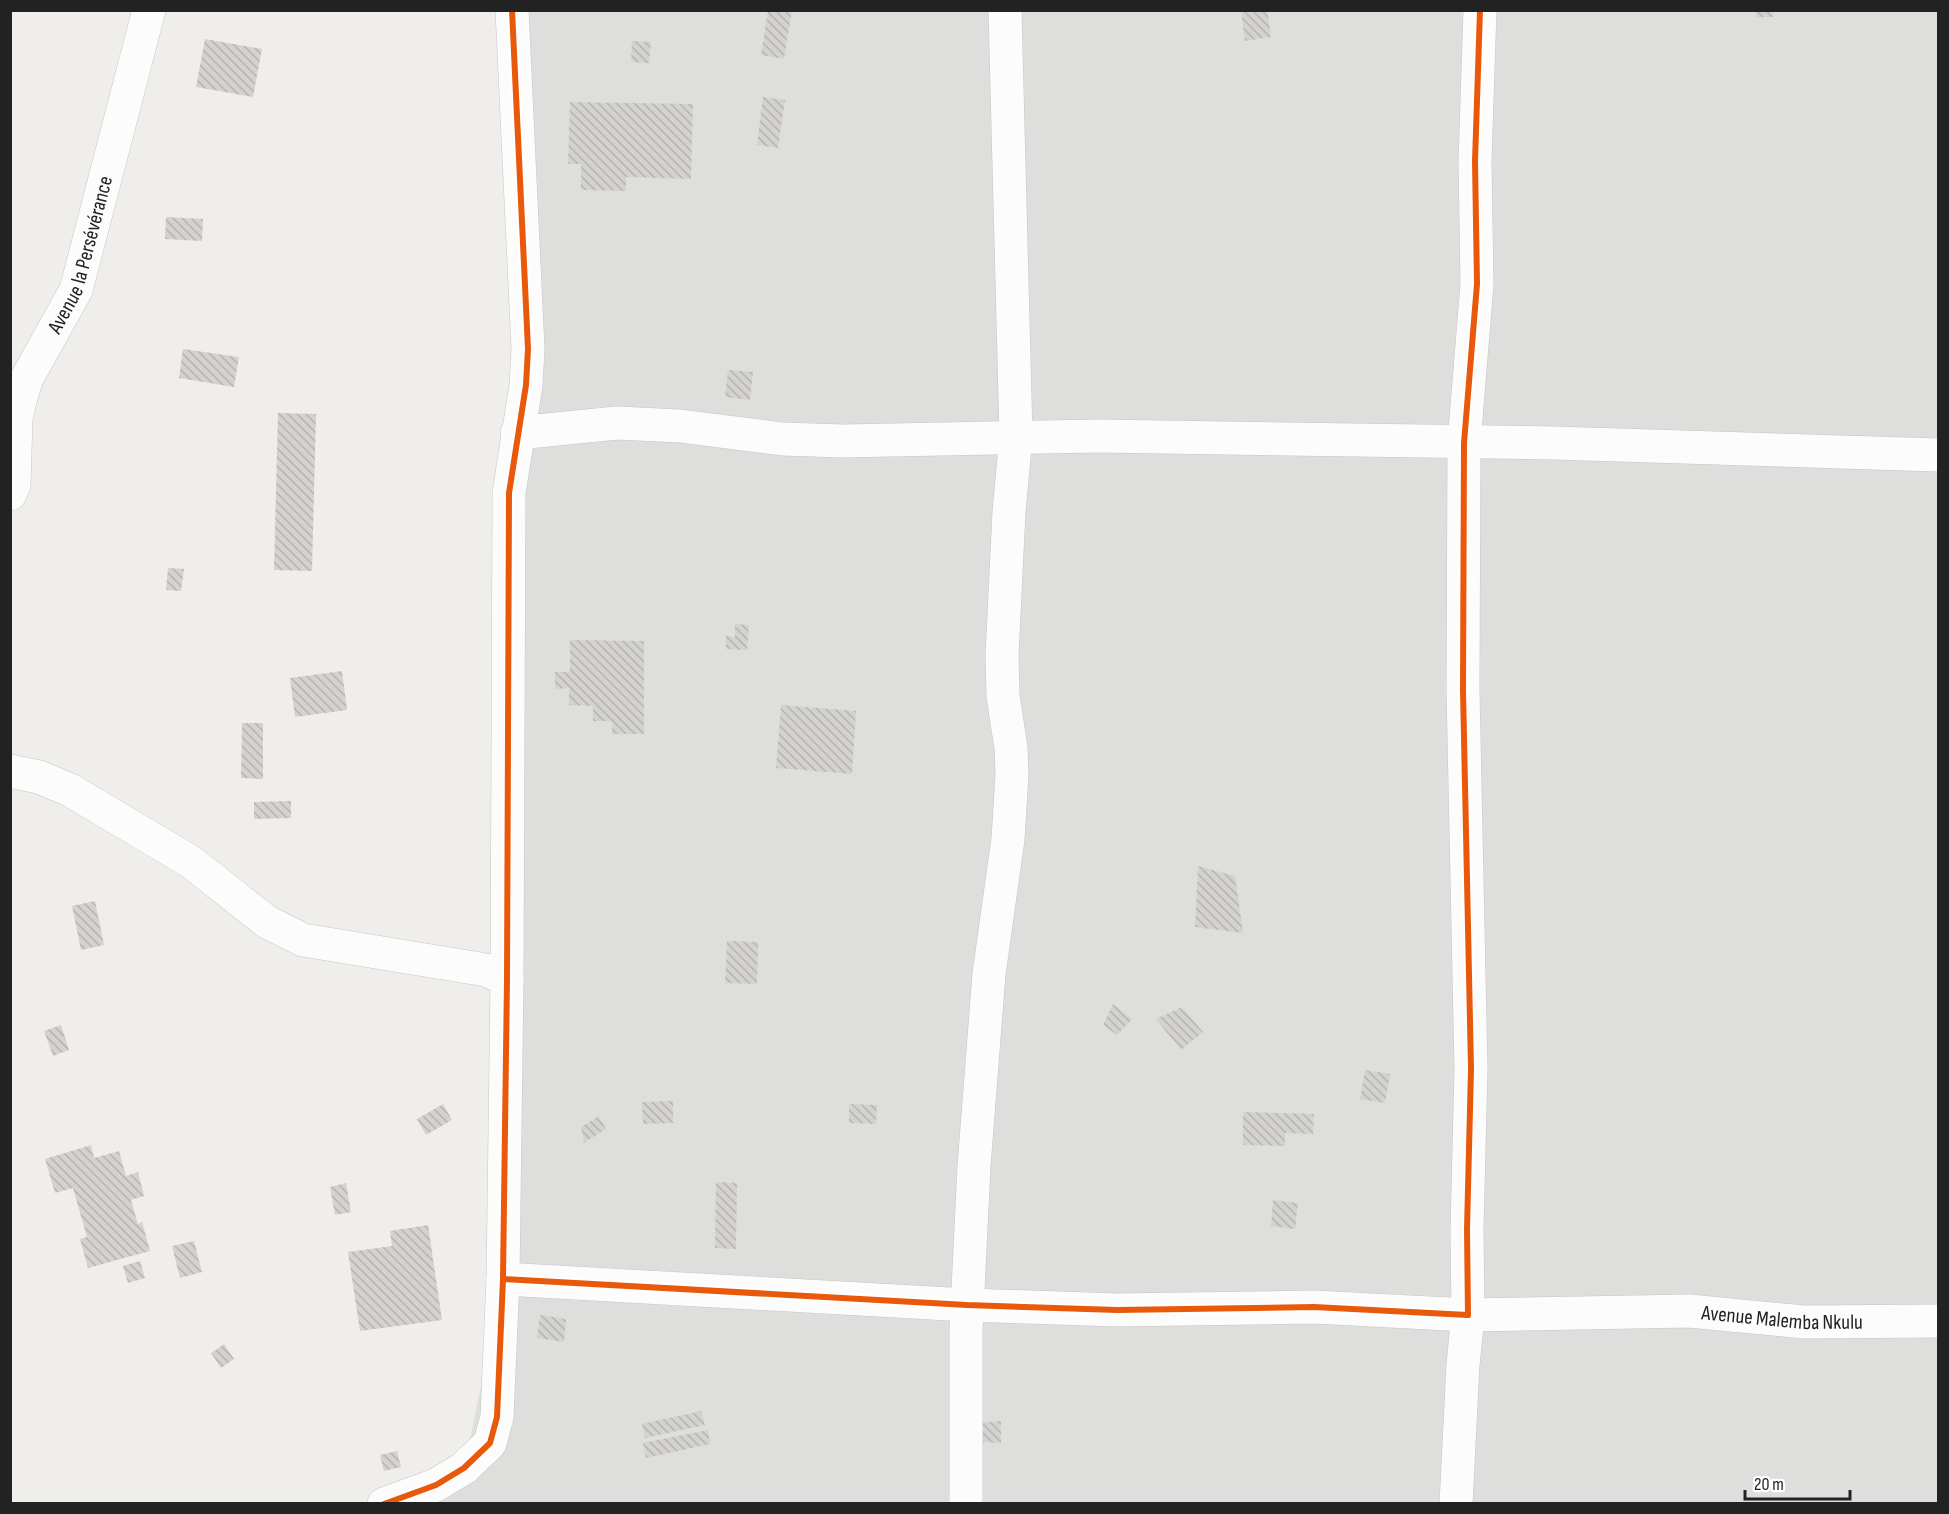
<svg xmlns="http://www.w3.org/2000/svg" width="1949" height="1514" font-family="'Sofia Sans Condensed',sans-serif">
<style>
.religious{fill:#dededc}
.building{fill:url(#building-back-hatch)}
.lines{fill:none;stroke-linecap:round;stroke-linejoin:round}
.minor-casing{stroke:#c7c6c5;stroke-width:34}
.minor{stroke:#fdfcfc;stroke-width:33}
.cycleway-casing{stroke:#fff;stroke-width:10}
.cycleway{stroke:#e8590c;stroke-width:6}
.labels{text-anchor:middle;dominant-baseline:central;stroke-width:6;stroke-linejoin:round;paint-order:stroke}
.street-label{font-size:21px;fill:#222;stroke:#fff}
</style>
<defs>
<pattern id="building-back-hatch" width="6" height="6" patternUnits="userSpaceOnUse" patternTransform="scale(1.5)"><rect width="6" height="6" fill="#d4d2d0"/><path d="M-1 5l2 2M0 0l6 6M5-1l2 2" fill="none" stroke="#b6b4b2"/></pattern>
</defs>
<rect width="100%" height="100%" fill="#f0eeeb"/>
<!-- religious -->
<path class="religious" d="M521,11H1938V1503L366,1504L464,1468L503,1279Z"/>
<!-- building -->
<g class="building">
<path d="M768,10H792L784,59L761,55Z"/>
<path d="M1241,10H1267L1271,37L1245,41Z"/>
<rect x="1756" y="10" width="17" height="7"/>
<path d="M205,39L262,49L253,97L196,87Z"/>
<path d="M632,41L651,42L649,63L631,62Z"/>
<path d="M763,97L785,100L778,148L757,145Z"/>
<path d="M570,102L693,104L691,179L626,177V191L581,190V164H568Z"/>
<path d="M166,217L203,219L202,241L165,239Z"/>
<path d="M183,349L239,357L234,387L179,378Z"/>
<path d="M728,370L753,372L750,400L725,397Z"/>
<path d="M278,413L316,414L312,571L274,570Z"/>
<path d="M168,568L184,569L181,591L166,590Z"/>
<path d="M735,624L749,625L747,650L726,649V636L735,637Z"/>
<path d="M570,640L644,641V734H612V721H593V706L569,705V688L555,689V672H570Z"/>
<path d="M342,671L347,710L295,717L290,678Z"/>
<path d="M781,705L856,711L852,774L776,768Z"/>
<path d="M242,723H263V779L241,778Z"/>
<path d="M291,801V818L254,819V802Z"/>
<path d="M1198,866L1235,876L1243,933L1195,927Z"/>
<path d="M95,901L104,945L81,950L72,906Z"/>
<path d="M727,941L758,942L757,984L725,983Z"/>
<path d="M1113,1004L1132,1019L1117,1035L1103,1025Z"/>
<path d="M1182,1007L1203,1032L1181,1050L1156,1019Z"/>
<path d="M61,1025L69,1050L53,1056L44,1031Z"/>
<path d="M1365,1070L1390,1074L1385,1103L1360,1099Z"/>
<path d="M673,1101V1123L643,1124L642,1102Z"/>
<path d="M443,1104L452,1120L426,1135L417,1119Z"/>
<path d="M849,1104L877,1105L876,1124L849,1123Z"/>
<path d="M1243,1112L1314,1114L1313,1134L1285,1133V1146L1243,1145Z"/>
<path d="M599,1116L606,1129L584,1143L581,1127Z"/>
<path d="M91,1145L94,1158L119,1151L126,1176L138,1172L144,1196L131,1200L138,1224L142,1222L150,1251L88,1268L80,1239L87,1237L73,1188L55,1193L45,1159Z"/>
<path d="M716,1182L737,1183L736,1249L715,1248Z"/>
<path d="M346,1183L351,1212L335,1215L330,1187Z"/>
<path d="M1273,1200L1298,1203L1295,1229L1271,1226Z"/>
<path d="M428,1225L442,1320L360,1331L348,1252L392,1246L390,1231Z"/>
<path d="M194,1241L202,1272L180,1278L172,1246Z"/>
<path d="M140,1261L145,1278L128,1283L123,1266Z"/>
<path d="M540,1315L566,1319L564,1342L537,1338Z"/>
<path d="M224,1344L234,1359L221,1368L211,1353Z"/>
<path d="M701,1411L705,1425L645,1438L642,1424Z"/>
<path d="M1001,1421V1443L974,1442L979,1423Z"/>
<path d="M708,1430L710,1444L646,1458L643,1443Z"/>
<path d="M397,1451L401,1467L384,1471L380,1455Z"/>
</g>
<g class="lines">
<!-- minor casing -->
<g class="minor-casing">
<g id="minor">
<path d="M517,433L617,423L680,426L782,439L843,441L1099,436L1554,443L1938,455"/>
<path id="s1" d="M10,494L14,485L16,419L20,400L27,378L76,290L149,10"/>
<path d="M10,771L39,777L70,790L191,862L267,922L303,940L486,970L507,979"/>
<path d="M503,1279L967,1305L1117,1310L1314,1307L1468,1315L1467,1229L1471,1069L1463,690L1464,443L1477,284L1475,161L1480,10"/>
<path d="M384,1504L436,1485L464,1468L490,1443L497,1417L503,1279L507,979L509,493L526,385L528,349L512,10"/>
<path d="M966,1504V1332L974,1166L989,974L1008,839L1012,775L1011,748L1003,696L1002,655L1009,512L1016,436L1005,10"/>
<path id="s2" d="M1456,1504L1463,1365L1468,1315L1689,1311L1804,1322L1938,1321"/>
</g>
</g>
<!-- minor -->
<use href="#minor" class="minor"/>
<!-- cycleway casing -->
<g class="cycleway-casing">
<g id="cycleway">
<path d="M503,1279L967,1305L1117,1310L1314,1307L1468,1315L1467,1229L1471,1069L1463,690L1464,443L1477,284L1475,161L1480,10"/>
<path d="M384,1504L436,1485L464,1468L490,1443L497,1417L503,1279L507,979L509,493L526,385L528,349L512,10"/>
</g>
</g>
<!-- cycleway -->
<use href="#cycleway" class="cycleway"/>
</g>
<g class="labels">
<!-- street labels -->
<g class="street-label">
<text stroke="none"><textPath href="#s1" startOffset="254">Avenue la Persévérance</textPath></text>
<text stroke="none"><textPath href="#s2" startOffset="504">Avenue Malemba Nkulu</textPath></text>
</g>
</g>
<!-- border -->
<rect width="1949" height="1514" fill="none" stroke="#222222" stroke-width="24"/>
<!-- scale -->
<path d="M1745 1490v9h105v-9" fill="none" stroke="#222222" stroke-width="3"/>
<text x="1754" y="1490" font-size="18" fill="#222222" stroke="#ffffff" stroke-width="4.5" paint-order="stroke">20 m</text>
</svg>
